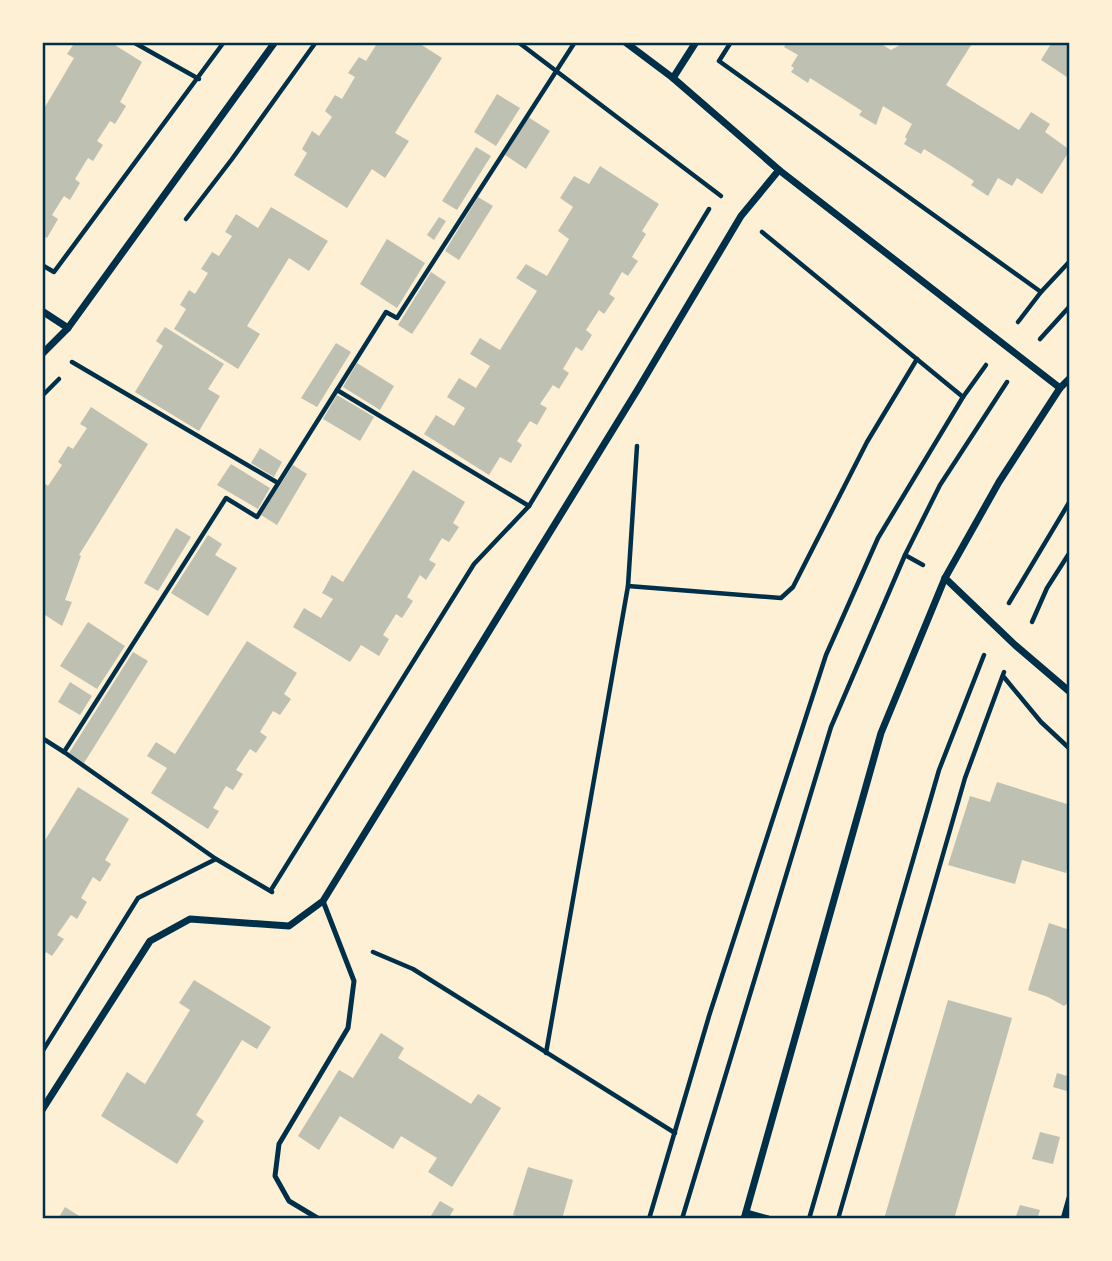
<svg xmlns="http://www.w3.org/2000/svg" width="1112" height="1261" font-family="'Titillium Web',sans-serif">
<style>
.building{fill:#bec0b2}
.lines{fill:none;stroke-linecap:round;stroke-linejoin:round}
.path{stroke:#003049;stroke-width:4.5}
.service{stroke:#003049;stroke-width:5}
.minor{stroke:#003049;stroke-width:7}
.neatline{fill:none;stroke:#003049;stroke-width:2.5}
</style>
<rect width="100%" height="100%" fill="#fdf0d5"/>
<!-- building -->
<g class="building">
<path d="M75,42H110L142,62L120,102L126,106L115,124L110,121L97,141L103,145L93,161L88,158L75,179L80,183L70,200L64,196L52,215L58,219L47,238L42,235V112L74,58L67,54Z"/>
<path d="M378,42H417L442,58L395,133L409,141L385,178L372,169L347,208L294,175L307,153L302,149L312,131L319,136L332,117L325,111L335,95L342,99L355,77L348,73L359,57L366,61Z"/>
<path d="M787,42H878L891,50L905,42L917,44L918,42H973L946,85L1019,130L1031,112L1050,124L1045,132L1070,150L1042,194L1017,178L1012,186L998,178L988,196L971,185L974,181L948,164L924,149L921,154L904,144L907,139L905,137L912,124L883,106L876,125L859,115L862,111L810,78L808,83L791,72L794,68L791,66L798,55L784,47Z"/>
<path d="M1052,42H1070V79L1041,60Z"/>
<path d="M497,94L520,108L496,146L474,132Z"/>
<path d="M528,117L550,131L526,169L505,155Z"/>
<path d="M476,147L491,156L457,210L442,201Z"/>
<path d="M600,166L659,204L642,231L646,234L632,257L638,261L628,276L622,272L609,294L615,298L604,314L599,310L586,330L592,335L582,351L576,347L563,369L569,373L559,389L553,385L540,404L547,408L537,425L530,421L517,441L522,445L511,463L500,457L489,475L424,434L436,415L454,426L465,408L447,397L459,378L476,388L490,366L470,354L480,338L500,350L537,291L516,278L526,264L547,276L569,239L558,231L573,207L560,198L574,176L589,184Z"/>
<path d="M478,197L493,206L459,260L445,251Z"/>
<path d="M271,207L328,241L309,271L289,258L247,326L260,334L238,369L174,329L186,309L180,305L189,290L195,294L208,273L201,269L212,252L219,256L232,236L225,232L236,214L258,228Z"/>
<path d="M439,217L446,221L434,240L427,235Z"/>
<path d="M387,239L425,263L397,308L360,284Z"/>
<path d="M431,272L446,282L412,334L398,325Z"/>
<path d="M165,327L224,364L208,389L220,396L199,431L135,392L163,346L156,341Z"/>
<path d="M336,343L351,352L317,407L301,398Z"/>
<path d="M357,363L394,386L380,410L343,387Z"/>
<path d="M337,395L374,417L360,441L323,419Z"/>
<path d="M91,407L148,444L79,555L81,556L65,600L72,602L62,626L42,613V486L44,483L48,486L62,465L58,462L68,446L73,449L87,428L80,424Z"/>
<path d="M260,448L282,462L274,477L251,463Z"/>
<path d="M231,464L270,488L258,509L217,485Z"/>
<path d="M293,465L307,474L277,525L261,515Z"/>
<path d="M413,470L465,502L453,523L459,527L449,542L442,538L429,560L436,564L426,580L420,575L407,597L413,601L402,618L396,614L383,635L389,639L379,656L361,645L350,662L293,627L304,608L321,618L333,599L322,593L332,575L343,582Z"/>
<path d="M176,528L191,537L158,591L144,583Z"/>
<path d="M208,535L222,544L215,555L237,568L208,616L171,593Z"/>
<path d="M88,622L125,646L97,689L60,666Z"/>
<path d="M247,641L297,673L284,694L291,699L280,715L273,711L260,732L267,737L256,753L250,749L236,770L243,774L233,790L226,786L213,808L219,811L208,829L151,793L167,768L147,756L156,742L175,754Z"/>
<path d="M133,652L148,661L84,763L69,753Z"/>
<path d="M70,682L92,696L80,715L58,702Z"/>
<path d="M997,782L1070,805V859L1066,873L1022,860L1015,884L948,865L970,796L990,802Z"/>
<path d="M78,787L129,819L105,860L111,864L100,882L93,877L81,898L87,902L77,919L71,915L57,935L64,939L52,956L46,952L42,959V845Z"/>
<path d="M1049,923L1070,930V1001L1064,1006L1048,997L1028,990Z"/>
<path d="M194,980L271,1027L257,1049L242,1040L196,1115L204,1121L177,1164L101,1116L127,1072L145,1084L190,1010L179,1003Z"/>
<path d="M948,1000L1012,1018L1001,1057L954,1219H884Z"/>
<path d="M381,1033L404,1048L398,1058L471,1104L478,1094L501,1108L452,1187L428,1172L437,1158L401,1136L393,1149L340,1116L319,1150L298,1136L339,1070L353,1078Z"/>
<path d="M1057,1073L1070,1077V1092L1053,1087Z"/>
<path d="M1040,1132L1060,1137L1053,1164L1032,1159Z"/>
<path d="M528,1167L573,1180L562,1219H526L513,1215Z"/>
<path d="M440,1201L454,1209L448,1219H429Z"/>
<path d="M1020,1205L1040,1210L1037,1219H1015Z"/>
<path d="M65,1207L84,1219H58Z"/>
</g>
<g class="lines">
<!-- path -->
<g class="path">
<path d="M133,42L199,79"/>
<path d="M518,42L721,196"/>
<path d="M731,42L719,61L1041,292"/>
<path d="M186,219L232,159L316,42"/>
<path d="M42,265L54,272L224,42"/>
<path d="M1018,322L1041,292L1070,261"/>
<path d="M1040,339L1070,306"/>
<path d="M72,362L278,483"/>
<path d="M337,390L529,506"/>
<path d="M42,396L59,379"/>
<path d="M963,397L986,365"/>
<path d="M905,555L923,565"/>
<path d="M628,586L781,598L793,587L867,442L917,359"/>
<path d="M1009,603L1070,501"/>
<path d="M1032,622L1047,588L1070,552"/>
<path d="M1003,676L1041,722L1070,749"/>
<path d="M42,738L64,752L226,498L257,517L386,312L397,318L575,42"/>
<path d="M64,752L216,859L272,892"/>
<path d="M271,890L474,564L529,506L709,209"/>
<path d="M373,952L413,969L675,1133"/>
<path d="M42,1052L138,898L216,859"/>
<path d="M546,1053L628,586L637,446"/>
<path d="M649,1219L709,1016L826,655L878,538L963,397L762,232"/>
<path d="M682,1219L831,727L905,555L940,485L1007,382"/>
<path d="M809,1219L939,770L984,655"/>
<path d="M838,1219L965,778L1004,672"/>
</g>
<!-- service -->
<path class="service" d="M319,1219L289,1201L275,1176L279,1144L348,1028L354,981L323,901"/>
<!-- minor -->
<g class="minor">
<path d="M625,42L673,78L779,170L1060,388"/>
<path d="M673,78L696,42"/>
<path d="M42,311L68,328"/>
<path d="M42,354L68,328L275,42"/>
<path d="M945,578L1015,645L1070,692"/>
<path d="M42,1110L150,941L190,919L289,926L323,901L638,389L741,216L779,170"/>
<path d="M746,1213L768,1219"/>
<path d="M744,1219L881,733L945,578L999,482L1060,388L1070,378"/>
<path d="M1064,1219L1070,1198"/>
</g>
</g>
<!-- border -->
<rect width="1112" height="1261" fill="none" stroke="#fdf0d5" stroke-width="88"/>
<rect x="44" y="44" width="1024" height="1173" class="neatline"/>
</svg>
